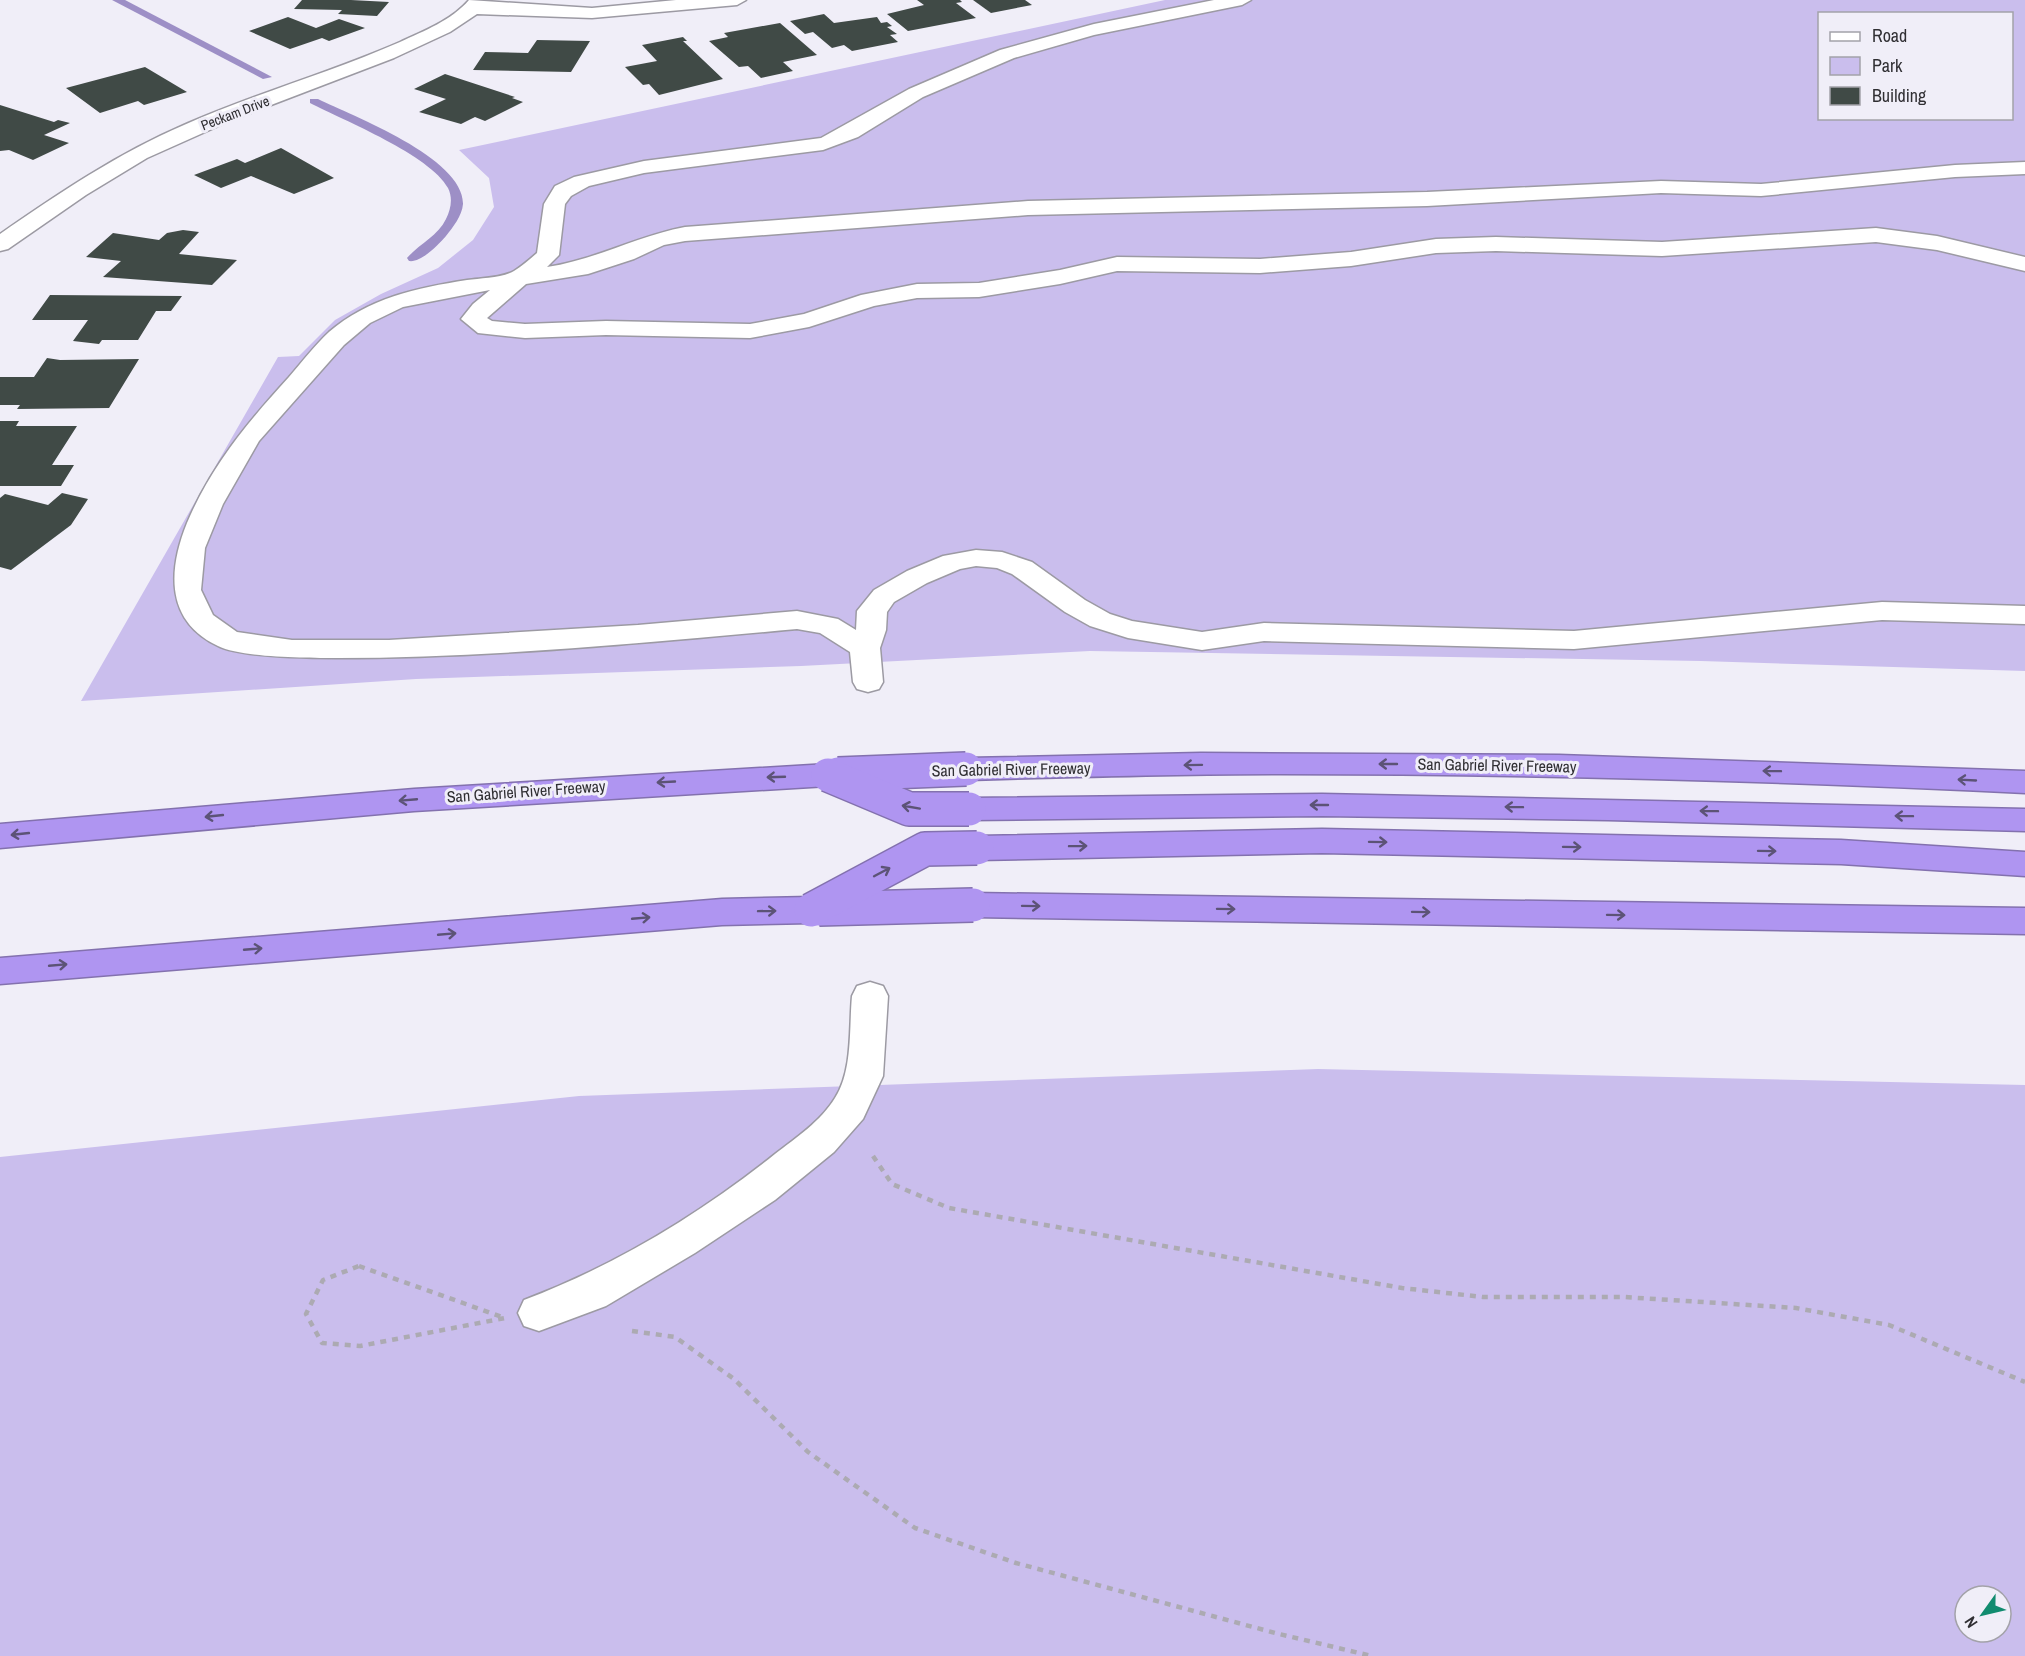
<svg xmlns="http://www.w3.org/2000/svg" width="2025" height="1656" font-family="'Archivo Narrow',sans-serif">
<style>
.green{fill:#cabeed;fill-rule:evenodd}
.lines{fill:none;stroke-linecap:round;stroke-linejoin:round}
.stream{fill:#9d8fc6;fill-rule:evenodd}
.building{fill:#404a46}
.lane-casing{stroke:#9c9aa3;stroke-width:3}
.street-casing{stroke:#9c9aa3;stroke-width:3}
.highway-casing{stroke:#8371ae;stroke-width:3}
.path{stroke:#acaab2;stroke-width:4.5;stroke-dasharray:6 6;stroke-linecap:butt}
.lane{fill:#fff;fill-rule:evenodd}
.street{fill:#fff;fill-rule:evenodd}
.highway{fill:#af95f1;fill-rule:evenodd}
.highway-bridge-casing{stroke:#8371ae;stroke-width:36;stroke-linecap:butt}
.highway-bridge{stroke:#af95f1;stroke-width:33}
.oneway{stroke:#5c5376}
.labels{text-anchor:middle;dominant-baseline:central;stroke-width:6;stroke-linejoin:round;paint-order:stroke}
.far-street-label{font-size:14px;fill:#302f33;stroke:#f0eef8}
.street-label{font-size:16px;fill:#302f33;stroke:#f0eef8}
</style>
<rect width="100%" height="100%" fill="#f0eef8"/>
<!-- green -->
<g class="green">
<path d="M1165,0H2025V671L1701,661L1090,651L801,666L416,679L81,701L278,357L299,356L335,320L381,294L438,268L473,240L494,207L489,178L459,150ZM1820,14H2012V118H1820Z"/>
<path d="M1318,1069L2025,1085V1656H0V1157L579,1096ZM1965,1596H2001V1632H1965Z"/>
</g>
<g class="lines">
<!-- stream -->
<g class="stream">
<path d="M112,0H125L272,77L263,79Z"/>
<path d="M310,99H318C353,116 464,158 463,204C462,216 453,227 446,236C438,245 421,263 409,261L407,258C419,244 438,236 446,219C451,209 453,198 448,188C430,155 345,121 310,103Z"/>
</g>
</g>
<!-- building -->
<g class="building">
<path d="M302,0H351L389,2L377,16L338,14L342,10L294,9Z"/>
<path d="M917,0H960L962,2L956,3L976,18L908,31L887,14L924,5Z"/>
<path d="M973,0H1025L1032,5L991,13Z"/>
<path d="M824,14L834,23L877,17L881,23L887,22L892,26L887,27L897,34L890,35L898,42L852,51L844,45L832,48L813,32L805,34L790,21Z"/>
<path d="M288,17L316,28L339,19L365,28L329,41L322,38L290,49L249,31Z"/>
<path d="M780,23L817,55L783,62L793,71L761,78L748,66L739,67L709,41L728,37L724,33Z"/>
<path d="M683,37L687,41H683L723,79L659,95L649,84L643,85L625,67L657,61L642,45Z"/>
<path d="M537,40L590,41L571,72L473,70L485,52L528,53Z"/>
<path d="M145,67L187,92L144,105L138,101L100,113L66,88Z"/>
<path d="M445,74L515,97L512,98L523,102L485,121L475,117L461,124L419,112L446,99L414,89Z"/>
<path d="M0,105L54,122L58,120L70,123L44,135L69,143L33,160L9,150L0,151Z"/>
<path d="M281,148L334,178L294,194L251,176L221,188L194,175L237,159L245,163Z"/>
<path d="M183,230L199,232L179,254L237,260L212,285L103,277L121,261L86,257L113,233L159,240L167,233Z"/>
<path d="M50,295L182,296L171,311H156L138,340H102L99,344L73,341L88,320H32Z"/>
<path d="M47,358L60,360L139,359L109,408L17,409L20,405H0V377H34Z"/>
<path d="M0,421H19L16,426H77L52,465H74L61,486H0Z"/>
<path d="M62,493L88,499L71,525L11,570L0,567V498L5,494L48,505Z"/>
</g>
<g class="lines">
<!-- lane casing -->
<g class="lane-casing">
<g id="lane">
<path d="M1214,0H1251L1242,5L1094,35L1014,58L923,97L858,137L823,150L644,173L589,186L571,196L565,204L559,255L547,267C595,260 637,236 685,227L1028,201L1427,192L1661,181L1761,184L1955,165L2025,162V174L1955,177L1761,196L1661,193L1427,206L1028,215L685,241L664,245L634,259L588,274L526,284L487,318L492,321L525,324L606,321L750,324L804,314L861,295L917,284L979,283L1060,270L1117,257L1260,259L1351,252L1436,239L1496,237L1662,242L1876,228L1937,236L2025,257V271L1937,250L1876,242L1662,256L1496,251L1436,253L1351,266L1260,273L1117,271L1060,284L979,297L917,298L874,306L809,327L750,338L606,335L525,338L478,333L461,319L473,304L490,290L403,307L370,323L344,345L259,441L223,504L205,548L201,590L213,615L237,632L292,640H389L638,625L797,611L838,619L856,630L857,611L874,590L907,571L943,556L976,550L1002,552L1032,562L1085,600L1110,614L1132,621L1202,632L1264,623L1574,631L1882,602L2025,606V624L1882,620L1574,649L1264,641L1202,650L1128,638L1090,626L1065,612L1012,574L997,568L976,566L960,569L927,583L894,602L887,612L886,630L880,648L883,682L879,689L868,692L857,689L853,682L850,652L820,633L797,629C644,643 490,658 337,658C309,658 242,658 218,646C165,621 168,570 187,523C211,466 248,422 289,377C302,362 315,345 329,332C369,298 416,288 467,280C481,278 502,278 514,271C522,266 530,259 537,253L544,204L555,186L574,177L644,161L821,138L909,89L1000,50L1094,24Z"/>
<path d="M870,982L883,986L888,996L883,1076L863,1119L834,1152L775,1200L695,1253L606,1306L539,1331L524,1326L518,1313L524,1300C614,1266 700,1214 775,1154C796,1138 821,1121 835,1098C853,1070 849,1028 852,996L857,986Z"/>
</g>
</g>
<!-- street casing -->
<g class="street-casing">
<path id="street" d="M469,0L592,8L676,0H746L737,5L592,18L477,14L450,32L394,58L232,120L147,158L86,195L8,249L0,251V234C59,193 117,154 184,125C254,94 329,73 400,42C424,31 452,20 469,0Z"/>
</g>
<!-- highway casing -->
<g class="highway-casing">
<g id="highway">
<path d="M1201,753L1559,755L2025,771V793C1777,781 1528,774 1280,774C1175,774 1071,777 966,780L955,777L950,769L955,761L966,758Z"/>
<path d="M828,764L839,767L844,775L839,783L828,786L414,811L0,848V824L414,789Z"/>
<path d="M1322,794L2025,809V831L1608,820L1322,816L969,820L957,817L953,809L957,801L969,798Z"/>
<path d="M1322,829L1841,840L2025,852V876L1841,864L1322,853L977,860L965,856L960,848L965,840L977,836Z"/>
<path d="M973,893L2025,908V934L973,917L961,914L956,905L961,896Z"/>
<path d="M811,897L823,901L828,910L823,919L811,923L722,925L0,984V958L722,899Z"/>
</g>
</g>
<!-- path -->
<g class="path">
<path d="M873,1156L892,1184L949,1208L1402,1288L1483,1297H1624L1796,1308L1889,1325L2025,1382"/>
<path d="M359,1266L505,1318L360,1346L322,1343L306,1314L323,1280Z"/>
<path d="M632,1331L675,1337L734,1379L808,1452L915,1528L1016,1563L1279,1634L1372,1656"/>
</g>
<!-- lane -->
<use href="#lane" class="lane"/>
<!-- street -->
<use href="#street" class="street"/>
<!-- highway -->
<use href="#highway" class="highway"/>
<!-- highway-bridge casing -->
<g class="highway-bridge-casing">
<g id="highway-bridge">
<path d="M838,774L966,769"/>
<path d="M828,775L909,809H969"/>
<path d="M819,909L973,905"/>
<path d="M811,910L925,849L977,848"/>
</g>
</g>
<!-- highway-bridge -->
<use href="#highway-bridge" class="highway-bridge"/>
</g>
<!-- one-way arrows -->
<defs><path id="oneway-shaft" d="M-6 0H5M1.5-3L5.5 0L1.5 3" fill="none" stroke-width="1.6" stroke-linecap="round" stroke-linejoin="round" transform="scale(1.5)"/></defs>
<g class="oneway">
<use href="#oneway-shaft" transform="translate(1388 764) rotate(-180)"/>
<use href="#oneway-shaft" transform="translate(1193 765) rotate(179)"/>
<use href="#oneway-shaft" transform="translate(1772 771) rotate(-179)"/>
<use href="#oneway-shaft" transform="translate(776 777) rotate(178)"/>
<use href="#oneway-shaft" transform="translate(1967 780) rotate(-177)"/>
<use href="#oneway-shaft" transform="translate(666 782) rotate(177)"/>
<use href="#oneway-shaft" transform="translate(408 800) rotate(175)"/>
<use href="#oneway-shaft" transform="translate(1319 805) rotate(180)"/>
<use href="#oneway-shaft" transform="translate(911 807) rotate(-170)"/>
<use href="#oneway-shaft" transform="translate(1514 807) rotate(-179)"/>
<use href="#oneway-shaft" transform="translate(1709 811) rotate(-179)"/>
<use href="#oneway-shaft" transform="translate(214 816) rotate(174)"/>
<use href="#oneway-shaft" transform="translate(1904 816) rotate(-179)"/>
<use href="#oneway-shaft" transform="translate(20 834) rotate(174)"/>
<use href="#oneway-shaft" transform="translate(1378 842) rotate(1)"/>
<use href="#oneway-shaft" transform="translate(1078 846) rotate(-1)"/>
<use href="#oneway-shaft" transform="translate(1572 847) rotate(1)"/>
<use href="#oneway-shaft" transform="translate(1767 851) rotate(1)"/>
<use href="#oneway-shaft" transform="translate(882 872) rotate(-28)"/>
<use href="#oneway-shaft" transform="translate(1031 906) rotate(1)"/>
<use href="#oneway-shaft" transform="translate(1226 909) rotate(1)"/>
<use href="#oneway-shaft" transform="translate(767 911) rotate(-1)"/>
<use href="#oneway-shaft" transform="translate(1421 912) rotate(1)"/>
<use href="#oneway-shaft" transform="translate(1616 915) rotate(1)"/>
<use href="#oneway-shaft" transform="translate(641 918) rotate(-5)"/>
<use href="#oneway-shaft" transform="translate(447 934) rotate(-5)"/>
<use href="#oneway-shaft" transform="translate(253 949) rotate(-5)"/>
<use href="#oneway-shaft" transform="translate(58 965) rotate(-5)"/>
</g>
<g class="labels">
<!-- far-street labels -->
<g class="far-street-label">
<text transform="translate(235 113) rotate(-21)">Peckam Drive</text>
</g>
<!-- street labels -->
<g class="street-label">
<text transform="translate(1497 765) rotate(1)">San Gabriel River Freeway</text>
<text transform="translate(1011 769) rotate(-1)">San Gabriel River Freeway</text>
<text transform="translate(526 791) rotate(-4)">San Gabriel River Freeway</text>
</g>
</g>
<!-- legend -->
<rect x="1818" y="12" width="195" height="108" fill="#f0eef8" stroke="#a3a2a9" stroke-width="1.5"/>
<rect x="1830" y="32" width="30" height="9" fill="#ffffff" stroke="#a3a2a9" stroke-width="1.5"/>
<text x="1872" y="42" font-size="18" fill="#302f33">Road</text>
<rect x="1830" y="57" width="30" height="18" fill="#cabeed" stroke="#a3a2a9" stroke-width="1.5"/>
<text x="1872" y="72" font-size="18" fill="#302f33">Park</text>
<rect x="1830" y="87" width="30" height="18" fill="#404a46" stroke="#a3a2a9" stroke-width="1.5"/>
<text x="1872" y="102" font-size="18" fill="#302f33">Building</text>
<!-- north arrow -->
<g transform="translate(1983 1614) rotate(236)"><circle r="28" fill="#f0eef8" stroke="#a3a2a9" stroke-width="1.5"/>
<path d="M0-4.5L10 22L0 15L-10 22Z" fill="#118b6f"/>
<text y="-9" font-size="16" font-weight="bold" text-anchor="middle" fill="#302f33">N</text>
</g>
</svg>
